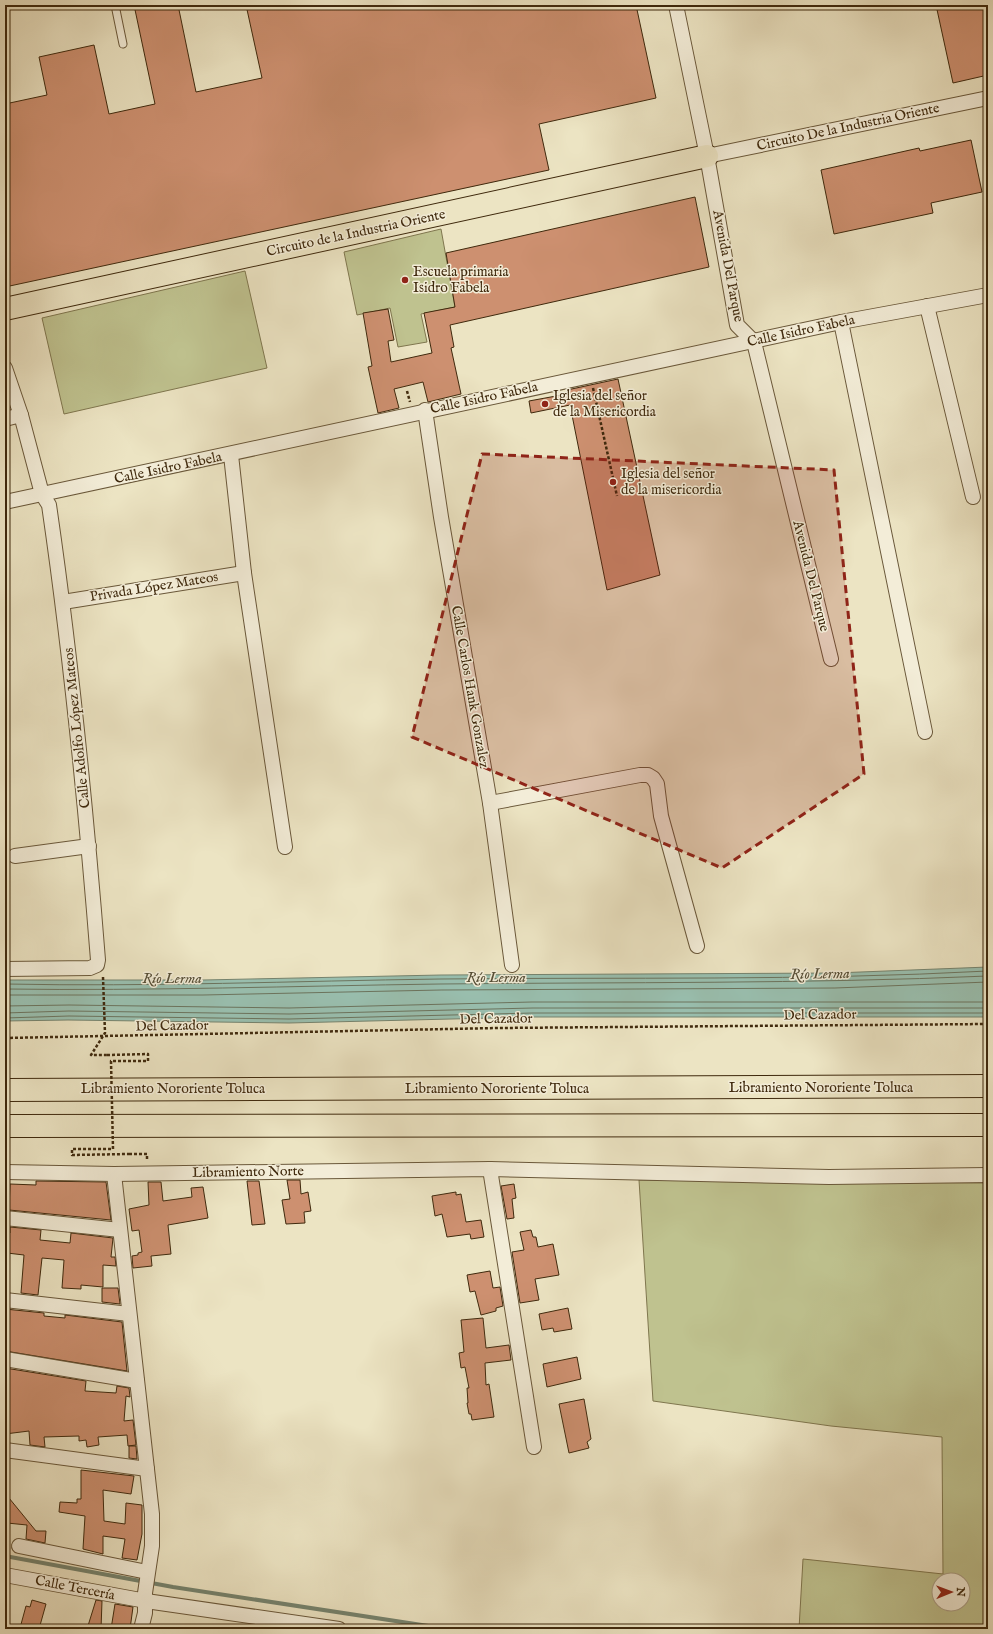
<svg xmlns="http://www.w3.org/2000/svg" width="993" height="1634" font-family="'IM FELL English',serif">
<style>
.green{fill:#bfc28f;stroke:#7f764e;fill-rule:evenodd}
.water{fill:#99bfaf;stroke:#75836e}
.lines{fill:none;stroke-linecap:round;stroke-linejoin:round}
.shore{stroke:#6c745e;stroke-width:1}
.stream{stroke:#75836e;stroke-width:4}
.building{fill:#cd9070;stroke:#3f290d}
.service-casing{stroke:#6a583a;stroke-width:9}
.minor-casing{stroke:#6a583a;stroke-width:16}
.trunk-casing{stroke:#3f290d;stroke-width:24}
.motorway-casing{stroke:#3f290d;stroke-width:24}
.path{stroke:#3f290d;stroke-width:2.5;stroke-dasharray:3 2;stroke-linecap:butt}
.service{stroke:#f3edd8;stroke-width:7}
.minor{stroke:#f3edd8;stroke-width:14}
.trunk{stroke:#ece4c3;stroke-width:22}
.motorway{stroke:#ece4c3;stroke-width:22}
.path-bridge{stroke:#3f290d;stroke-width:2.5;stroke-dasharray:3 2;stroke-linecap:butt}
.marked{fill:#8f2418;fill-opacity:0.2;stroke:#8f2418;stroke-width:3;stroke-dasharray:8 5;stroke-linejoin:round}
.poi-dot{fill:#8f2418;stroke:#f3edd8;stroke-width:1.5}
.labels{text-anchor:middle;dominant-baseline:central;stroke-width:3;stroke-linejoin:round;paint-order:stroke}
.street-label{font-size:14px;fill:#3f290d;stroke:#f3edd8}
.poi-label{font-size:14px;fill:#3f290d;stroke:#f3edd8;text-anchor:start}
.water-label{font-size:15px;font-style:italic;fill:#564e36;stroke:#f3edd8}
</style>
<rect width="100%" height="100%" fill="#ece4c3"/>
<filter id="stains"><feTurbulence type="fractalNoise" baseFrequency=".005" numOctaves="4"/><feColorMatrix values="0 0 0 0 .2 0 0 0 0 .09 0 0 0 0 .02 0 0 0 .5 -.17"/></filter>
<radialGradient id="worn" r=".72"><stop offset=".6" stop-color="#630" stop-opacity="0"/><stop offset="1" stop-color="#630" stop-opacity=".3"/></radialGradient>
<!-- green -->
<g class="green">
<path d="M441,229L455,307L421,314L427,342L398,347L390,308L357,315L344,252Z"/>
<path d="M245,271L267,368L64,414L42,318Z"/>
<path d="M639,1180L988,1183V1629H799L803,1559L943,1574L942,1437L831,1426L653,1401ZM939,1580H963V1604H939Z"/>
</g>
<!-- water -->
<path class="water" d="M988,967V1017H533L289,1023L68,1020L5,1021V980H203L441,975L835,973Z"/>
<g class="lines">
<!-- shore -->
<g class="shore">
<path d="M5,984C150,987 295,981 440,979C623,977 805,981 988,971"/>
<path d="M5,989C150,991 295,986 440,984C623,982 805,984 988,976"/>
<path d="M5,995H203L441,990L835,988L988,982"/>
<path d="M5,1006L69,1005L289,1008L532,1002H988"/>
<path d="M5,1013L69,1011L289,1014L533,1008H988"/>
<path d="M5,1018L69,1016L289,1019L533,1013H988"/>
</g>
<!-- stream -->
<path class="stream" d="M5,1556L173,1587L448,1629"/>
</g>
<!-- building -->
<g class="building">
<path d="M134,5H178L196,92L262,78L246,5H636L656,98L539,124L549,170L5,287V104L47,95L39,57L94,45L109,114L155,104Z"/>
<path d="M936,5H988V75L953,83Z"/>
<path d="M971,140L982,192L931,203L933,213L834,234L821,170L919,148L920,151Z"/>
<path d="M695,197L709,267L450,325L454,347L451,348L461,394L428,402L423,382L394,389L399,408L378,413L368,367L372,366L363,313L388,309L394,340L388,341L391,362L432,353L424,313L455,307L446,253Z"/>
<path d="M618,379L660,575L607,590L570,405L531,413L529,401L567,394V390Z"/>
<path d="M287,1180H300L301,1194L308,1192L311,1211L304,1212L305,1223L286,1224L282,1200L290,1199Z"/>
<path d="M36,1181L106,1182L111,1220L9,1210L10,1184L36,1185Z"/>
<path d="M247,1181H259L265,1224L252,1225Z"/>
<path d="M148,1182H161L163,1201L192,1197L191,1188L203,1187L208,1218L168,1225L171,1254L151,1256L152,1266L133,1268L132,1256L138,1255V1253L142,1252L139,1230L132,1231L129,1209L149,1205Z"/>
<path d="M514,1184L516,1198L512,1199L514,1218L507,1219L501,1186Z"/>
<path d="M456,1192V1195L461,1194L466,1222L481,1220L484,1237L471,1239L470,1234L447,1237L442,1214L435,1216L432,1196Z"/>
<path d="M10,1227L41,1230L40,1240L70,1243L71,1233L113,1238L111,1257H115L116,1266L103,1265V1287L81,1285V1289L62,1288L64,1260L42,1258L38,1295L21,1293L24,1255L7,1253L8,1251L5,1250V1232L10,1233Z"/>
<path d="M531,1230L533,1237H536L538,1247L553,1244L559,1275L535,1279L539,1300L520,1303L512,1252L524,1250L520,1232Z"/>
<path d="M490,1271L493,1288L500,1287L503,1306L496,1308V1311L481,1315L475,1291L470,1292L467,1275Z"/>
<path d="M102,1288H118L120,1304L102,1302Z"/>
<path d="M568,1308L572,1329L554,1332L553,1328L542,1330L539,1314Z"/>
<path d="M5,1309L44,1313V1316L65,1318V1315L122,1322L127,1371L5,1351Z"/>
<path d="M483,1318L486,1348L509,1345L511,1360L485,1363L486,1385L489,1384L494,1417L472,1420L471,1414H469L467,1403H468L467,1388H469L465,1367L461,1368L459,1353L464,1352L461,1320Z"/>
<path d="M577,1357L581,1379L547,1387L543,1364Z"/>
<path d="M5,1368L86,1381L85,1391L116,1393L117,1386L129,1388L130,1397L126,1396L124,1421L133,1420L136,1445L128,1446L127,1435L98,1437L99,1445L87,1447L86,1440L79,1441V1436L44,1437L45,1447L30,1445L29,1431L5,1434Z"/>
<path d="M584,1399L591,1439L587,1442L589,1448L569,1453L559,1404Z"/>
<path d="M129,1446H136L137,1459L129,1458Z"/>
<path d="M81,1470L134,1476L131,1494L103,1490L104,1521L125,1524L126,1503L142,1505V1534L137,1560L122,1558L125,1539L103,1536V1554L83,1549L85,1516L59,1512L60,1502L77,1503V1499H81Z"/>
<path d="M9,1498L36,1531H46L45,1543L26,1539L27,1525L7,1523Z"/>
<path d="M32,1600L46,1604L39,1629L20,1628L26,1606L30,1607Z"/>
<path d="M96,1600L102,1601L101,1629H87Z"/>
<path d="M115,1604L133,1607L130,1629H111Z"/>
</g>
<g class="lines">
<!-- service casing -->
<g class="service-casing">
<path id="service" d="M115,5L123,44"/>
</g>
<!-- minor casing -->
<g class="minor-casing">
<g id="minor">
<path d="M676,5L707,156L737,325L754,342L831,659"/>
<path d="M707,156L988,98"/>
<path d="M927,306L973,497"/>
<path d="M841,322L925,732"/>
<path d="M5,368L21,415L42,494L49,505C71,656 86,808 98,960L97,965L90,968L5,969"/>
<path d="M425,410L441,517L490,803L512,965"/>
<path d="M5,419L21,415"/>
<path d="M231,455L244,573L285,847"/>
<path d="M5,502L841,322L988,295"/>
<path d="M63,602L244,573"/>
<path d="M490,803L640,775H648L653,778L657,784L661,816L697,946"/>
<path d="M15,856L89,846"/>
<path d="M490,1169L534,1447"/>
<path d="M5,1172L114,1174L490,1169L829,1177L988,1175"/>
<path d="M114,1174L152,1514V1546L145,1593V1613L141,1629"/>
<path d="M5,1218L120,1230"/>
<path d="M5,1300L129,1314"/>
<path d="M5,1359L137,1381"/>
<path d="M5,1450L147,1469"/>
<path d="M19,1546L147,1572"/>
<path d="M5,1575L146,1601L339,1629"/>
</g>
</g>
<!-- trunk casing -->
<g class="trunk-casing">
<path id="trunk" d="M5,309L707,156"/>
</g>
<!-- motorway casing -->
<g class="motorway-casing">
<g id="motorway">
<path d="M5,1090L988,1086"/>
<path d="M5,1126L988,1125"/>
</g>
</g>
<!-- path -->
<g class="path">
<path d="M593,388L617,496"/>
<path d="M407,391L410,402"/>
<path d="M103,977L105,1033L91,1055H107"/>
<path d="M5,1038L498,1028L988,1024"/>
<path d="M129,1154H147V1160"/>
</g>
<!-- service -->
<use href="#service" class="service"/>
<!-- minor -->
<use href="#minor" class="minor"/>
<!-- trunk -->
<use href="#trunk" class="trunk"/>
<!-- motorway -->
<use href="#motorway" class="motorway"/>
<!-- path-bridge -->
<path class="path-bridge" d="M107,1055L148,1054V1061H111L113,1149H72V1155L129,1154"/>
</g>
<!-- marked area -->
<path class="marked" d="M482,454L834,470L864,774L722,868L412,737Z"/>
<!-- markers -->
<g class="poi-dot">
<circle cx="405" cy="280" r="4"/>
<circle cx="545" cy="404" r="4"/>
<circle cx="613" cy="482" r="4"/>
</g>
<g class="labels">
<!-- street labels -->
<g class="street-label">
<text transform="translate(848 127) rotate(-12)">Circuito De la Industria Oriente</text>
<text transform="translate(356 233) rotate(-12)">Circuito de la Industria Oriente</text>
<text transform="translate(728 266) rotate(79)">Avenida Del Parque</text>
<text transform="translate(801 331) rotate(-12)">Calle Isidro Fabela</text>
<text transform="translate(484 398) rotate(-12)">Calle Isidro Fabela</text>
<text transform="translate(168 468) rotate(-12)">Calle Isidro Fabela</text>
<text transform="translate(811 576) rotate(76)">Avenida Del Parque</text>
<text transform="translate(154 587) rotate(-9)">Privada López Mateos</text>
<text transform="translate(470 687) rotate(80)">Calle Carlos Hank Gonzalez</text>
<text transform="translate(77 728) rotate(-96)">Calle Adolfo López Mateos</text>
<text transform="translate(820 1015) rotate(-1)">Del Cazador</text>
<text transform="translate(496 1019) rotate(-1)">Del Cazador</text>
<text transform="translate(172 1026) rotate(-1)">Del Cazador</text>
<text x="821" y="1088">Libramiento Nororiente Toluca</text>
<text x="173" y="1089">Libramiento Nororiente Toluca</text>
<text x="497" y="1089">Libramiento Nororiente Toluca</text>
<text transform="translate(248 1172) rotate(-1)">Libramiento Norte</text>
<text transform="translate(75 1588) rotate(11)">Calle Tercería</text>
</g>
<!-- poi labels -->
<g class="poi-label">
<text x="413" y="272">Escuela primaria<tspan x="413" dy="16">Isidro Fabela</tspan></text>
<text x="553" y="396">Iglesia del señor<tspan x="553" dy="16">de la Misericordia</tspan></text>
<text x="621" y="474">Iglesia del señor<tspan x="621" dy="16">de la misericordia</tspan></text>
</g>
<!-- water labels -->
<g class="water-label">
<text transform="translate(820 974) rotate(-1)">Río Lerma</text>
<text x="496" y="977">Río Lerma</text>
<text x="172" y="978">Río Lerma</text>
</g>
</g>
<!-- margin -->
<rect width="993" height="1634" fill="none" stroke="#ece4c3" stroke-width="20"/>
<rect x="6" y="6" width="981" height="1622" fill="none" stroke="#3f290d" stroke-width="2"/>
<rect x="10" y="10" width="973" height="1614" fill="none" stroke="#3f290d"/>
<!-- north arrow -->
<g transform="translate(951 1592) rotate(89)"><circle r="19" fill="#f3edd8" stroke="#ab9f87"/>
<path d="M0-3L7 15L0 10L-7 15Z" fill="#8f2418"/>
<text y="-6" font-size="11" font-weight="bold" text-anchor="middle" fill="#3f290d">N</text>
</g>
<rect width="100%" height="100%" filter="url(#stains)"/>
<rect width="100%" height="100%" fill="url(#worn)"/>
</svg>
